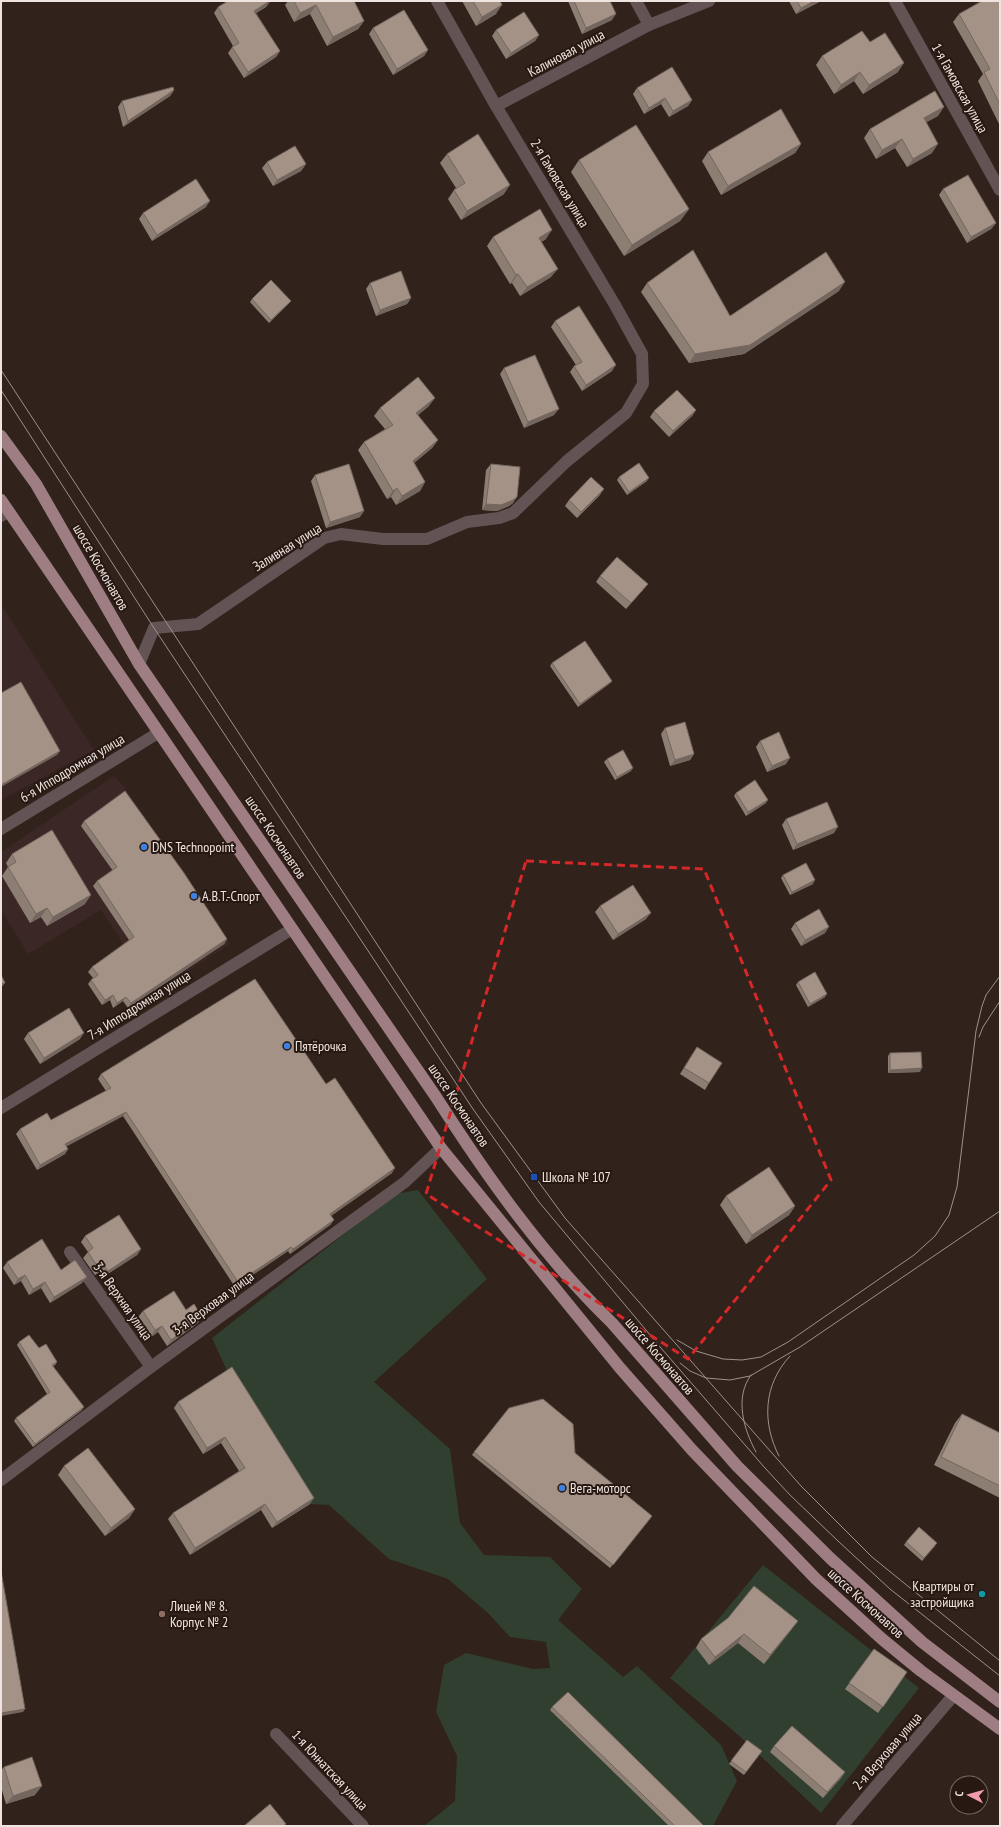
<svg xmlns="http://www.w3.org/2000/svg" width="1001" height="1827" font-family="'PT Sans Narrow',sans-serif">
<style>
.commercial{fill:#3b2726}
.green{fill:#303f30}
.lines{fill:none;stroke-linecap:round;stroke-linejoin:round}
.minor{stroke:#635355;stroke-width:12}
.major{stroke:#9f7e83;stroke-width:12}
.tram{stroke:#9e918c;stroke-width:1}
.wall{fill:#8d7e73}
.shaded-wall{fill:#73665e}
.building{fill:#a49286;stroke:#73665e}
.marked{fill:none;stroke:#d62828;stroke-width:3;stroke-dasharray:8 5;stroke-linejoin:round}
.shop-dot{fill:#3f7fe0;stroke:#271812;stroke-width:1.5}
.transit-dot{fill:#1a4fb4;stroke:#271812;stroke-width:1.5}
.culture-dot{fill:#0f9aa8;stroke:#271812;stroke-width:1.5}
.education-dot{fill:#8d6e63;stroke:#271812;stroke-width:1.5}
.labels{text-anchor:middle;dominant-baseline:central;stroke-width:4;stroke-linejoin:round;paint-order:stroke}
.street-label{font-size:14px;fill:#efe4e0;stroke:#271812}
.poi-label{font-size:14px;fill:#efe4e0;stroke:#271812;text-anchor:start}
</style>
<rect width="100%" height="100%" fill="#31221b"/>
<!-- commercial -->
<g class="commercial">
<path d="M1,604L94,750L1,800Z"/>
<path d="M114,776L123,785L230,944L155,992L101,910L28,954L1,910V852Z"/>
</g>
<!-- green -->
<g class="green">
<path d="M418,1190L487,1279L374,1382L450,1449L460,1523L484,1555L550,1557L582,1589L558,1620L623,1677L637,1666L721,1745L737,1781L713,1826H424L455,1801L457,1756L436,1712L444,1665L466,1653L533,1669L550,1668L546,1642L510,1637L488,1613L448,1579L389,1559L329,1505L310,1504L228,1373L212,1338L395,1194Z"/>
<path d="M763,1565L919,1688L821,1813L736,1733L670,1678Z"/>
</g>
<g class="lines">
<!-- minor -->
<g class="minor">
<path d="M636,1L649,25"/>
<path d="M895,1L1000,190"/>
<path d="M496,106L649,25L709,1"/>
<path d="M1,516L8,511"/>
<path d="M139,664L154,628L198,624L324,538L341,534L383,539H427L467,522L499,518L513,513L567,461L626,413L643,384L642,354L615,305L496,106L437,1"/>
<path d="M1,829L158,733"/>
<path d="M1,1108L292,929"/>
<path d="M70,1252L151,1367"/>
<path d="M1,1480L151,1367L405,1182L441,1148"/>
<path d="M276,1734L363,1826"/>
<path d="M842,1826L953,1696"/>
</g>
<!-- major -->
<g class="major">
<path d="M1,436L36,484L139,664L436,1097C487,1177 544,1257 612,1323L737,1466L830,1558L922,1642L1000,1702"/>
<path d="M1,500L441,1148L620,1368L692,1450L816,1579L882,1639L921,1671L1000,1729"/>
</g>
<!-- tram -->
<g class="tram">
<path d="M1,370L481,1103L565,1218L801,1486L872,1557L1000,1661"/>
<path d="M1,390L154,628L473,1109L539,1202L661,1348L765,1468L790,1495L838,1541L890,1589L1000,1676"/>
<path d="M979,1037L983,1027L1000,1001"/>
<path d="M677,1340L696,1351L723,1359L742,1360L761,1357L788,1342L914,1255L935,1236L949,1215L957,1187L976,1031L982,1006L986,995L1000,976"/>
<path d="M680,1363L690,1371L706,1378L730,1380L750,1376L800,1347L1000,1211"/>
<path d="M751,1375C734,1398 744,1430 756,1452"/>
<path d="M779,1456C762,1423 763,1385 790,1356"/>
</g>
</g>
<!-- wall -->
<g class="wall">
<path d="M288,1H354L364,21L358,29L327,46L310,14L294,22L285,5Z"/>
<path d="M462,1H500L496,14L476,26Z"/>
<path d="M568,1H610L612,20L582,34Z"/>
<path d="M789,1H821L796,14Z"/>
<path d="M1000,1V126L978,81L983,74L953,22L959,14Z"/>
<path d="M218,7H266L256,13L280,51L276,57L244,78L228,53L233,46L214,13Z"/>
<path d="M373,28L428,50L424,56L393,75L369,34Z"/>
<path d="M496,30L539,35L535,41L506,59L492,36Z"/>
<path d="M870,42L898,72L863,94L854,81L834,94L816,65L822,56Z"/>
<path d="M637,88L692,100L688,106L669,117L661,104L644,114L633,94Z"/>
<path d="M174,90L170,96L123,127L118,107L122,101Z"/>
<path d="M938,116L926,122L932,153L907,167L895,148L876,159L864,138L870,129Z"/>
<path d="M801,144L795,153L721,195L702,161L708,152Z"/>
<path d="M447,154L504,194L461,220L448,199L454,190L456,188L440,163Z"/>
<path d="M579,160L689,209L680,221L624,256L571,172Z"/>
<path d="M267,162L306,164L301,171L273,186L262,168Z"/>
<path d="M943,189L996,223L991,229L967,243L939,195Z"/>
<path d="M206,207L152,241L139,219L143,213Z"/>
<path d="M493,237L546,239L541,242L551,277L520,296L512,283L510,284L487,246Z"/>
<path d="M370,283L411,298L407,304L376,316L366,289Z"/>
<path d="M647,283L730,316L839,291L744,354L689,363L641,292Z"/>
<path d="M252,299L288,304L269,323L250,302Z"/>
<path d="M555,321L612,371L582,391L570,372L574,366L576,365L551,327Z"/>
<path d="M504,368L554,415L524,428L500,374Z"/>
<path d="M429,406L418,415L438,440L432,448L414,463L425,482L420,491L396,505L391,497L387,499L358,450L364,442L385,429L374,416L380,408Z"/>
<path d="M696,410L692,416L669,437L650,417L654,411Z"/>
<path d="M491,464L513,503L509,506L497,511L482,510L486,470Z"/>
<path d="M315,475L360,517L326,528L311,481Z"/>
<path d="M619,477L647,481L627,495L617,480Z"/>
<path d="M600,495L577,518L565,506L569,500Z"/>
<path d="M600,576L643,590L626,609L596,582Z"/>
<path d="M552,663L612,681L609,684L578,707L550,666Z"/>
<path d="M665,728L694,754L690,760L670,766L661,734Z"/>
<path d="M760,741L786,764L767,772L756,747Z"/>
<path d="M607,759L631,771L615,780L604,762Z"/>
<path d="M736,793L766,803L746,816L734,796Z"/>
<path d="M786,819L834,833L793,850L782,825Z"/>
<path d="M84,821L227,939L224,944L128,1008L123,1001L113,1008L110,1000L102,1005L88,984L91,980L93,978L88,972L92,967L129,940L93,886L97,881L113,871L81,826Z"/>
<path d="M12,854L85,904L47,926L41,917L30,923L2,876L8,867L6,863Z"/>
<path d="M783,875L813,884L790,895L781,878Z"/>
<path d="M600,906L646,919L613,940L595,912Z"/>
<path d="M795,923L825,933L801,946L791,929Z"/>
<path d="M798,982L825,997L808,1007L796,985Z"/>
<path d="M28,1033L80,1039L40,1064L24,1039Z"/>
<path d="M697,1047L709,1083L705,1090L680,1074Z"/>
<path d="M890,1053L920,1072L888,1073V1056Z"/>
<path d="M101,1074L326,1084L392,1173L331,1216L334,1220L330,1225L290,1254L288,1251L235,1287L123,1116L66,1146L68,1149L65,1154L37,1170L16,1134L20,1129L51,1120L106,1091L98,1079Z"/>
<path d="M726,1196L795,1206L789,1215L746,1244L720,1205Z"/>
<path d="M85,1236L141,1249L137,1255L103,1277L100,1272L95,1275L83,1258L88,1252L81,1242Z"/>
<path d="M7,1262L61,1270L82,1283L50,1303L41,1288L29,1295L21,1281L14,1285L3,1268Z"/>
<path d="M186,1310L198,1323L167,1346L158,1332L151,1337L138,1317L143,1311Z"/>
<path d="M19,1342L39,1348L57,1362L55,1365L53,1366L82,1410L33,1447L14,1421L16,1418L47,1394L17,1345Z"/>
<path d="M232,1367L310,1504L272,1528L261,1510L190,1555L168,1519L173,1513L239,1471L221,1443L203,1454L174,1408L178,1402Z"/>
<path d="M962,1414L1000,1433V1498L934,1465L955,1423Z"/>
<path d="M474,1452L575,1453L650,1519L610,1568L472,1455Z"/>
<path d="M64,1466L135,1509L129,1518L105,1536L58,1475Z"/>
<path d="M906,1542L935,1546L922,1561L904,1545Z"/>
<path d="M792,1629L764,1664L738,1643L709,1665L696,1648L701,1639Z"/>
<path d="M874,1649L907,1672L878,1713L845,1689Z"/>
<path d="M552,1707L704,1826H669L550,1710Z"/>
<path d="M747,1740L762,1751L744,1775L729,1764Z"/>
<path d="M774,1746L845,1772L841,1778L823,1798L770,1752Z"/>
<path d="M4,1767L35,1795L6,1804L1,1787V1770Z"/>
</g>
<!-- shaded-wall -->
<g class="shaded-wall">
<path d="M271,1L266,7L250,17L254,11Z"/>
<path d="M814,1H821L796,14L801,8Z"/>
<path d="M316,5L310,14L294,22L300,13Z"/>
<path d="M502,5L496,14L476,26L482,17Z"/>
<path d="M616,14L612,20L582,34L586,28Z"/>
<path d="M364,21L358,29L327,46L333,37Z"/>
<path d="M539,35L535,41L506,59L511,53Z"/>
<path d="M428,50L424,56L393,75L397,69Z"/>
<path d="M280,51L276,57L244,78L248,72Z"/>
<path d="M904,63L898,72L863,94L869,85Z"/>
<path d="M860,72L854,81L834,94L841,85Z"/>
<path d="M174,90L170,96L123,127L128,121Z"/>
<path d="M665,98L661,104L644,114L649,108Z"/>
<path d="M692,100L688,106L669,117L673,111Z"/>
<path d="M944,107L938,116L918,127L924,118Z"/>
<path d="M902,139L895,148L876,159L882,150Z"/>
<path d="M801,144L795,153L721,195L728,186Z"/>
<path d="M938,144L932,153L907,167L913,159Z"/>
<path d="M306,164L301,171L273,186L277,180Z"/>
<path d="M510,185L504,194L461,220L467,211Z"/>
<path d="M210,201L206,207L152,241L157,235Z"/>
<path d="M689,209L680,221L624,256L632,245Z"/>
<path d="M996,223L991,229L967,243L971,237Z"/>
<path d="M552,230L546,239L533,247L539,238Z"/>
<path d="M558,269L551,277L520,296L527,287Z"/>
<path d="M518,274L512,283L510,284L516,275Z"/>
<path d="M845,282L839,291L744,354L689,363L695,354Z"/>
<path d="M411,298L407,304L376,316L380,310Z"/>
<path d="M291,301L269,323L271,320Z"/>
<path d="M616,365L612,371L582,391L586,385Z"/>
<path d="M435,398L429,406L410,421L416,413Z"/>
<path d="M559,409L554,415L524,428L528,422Z"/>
<path d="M696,410L692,416L669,437L673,431Z"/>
<path d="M438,440L432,448L407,469L413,461Z"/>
<path d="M649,478L647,481L627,495L629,492Z"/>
<path d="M425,482L420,491L396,505L402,496Z"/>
<path d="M397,488L391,497L387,499L393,491Z"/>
<path d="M604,489L600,495L577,518L581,512Z"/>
<path d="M517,497L513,503L509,506L497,511L482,510L486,504Z"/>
<path d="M364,511L360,517L326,528L330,522Z"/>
<path d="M612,681L609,684L578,707L580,704Z"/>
<path d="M60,751L57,755L1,787V785Z"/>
<path d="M694,754L690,760L670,766L675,760Z"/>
<path d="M790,758L786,764L767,772L772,766Z"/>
<path d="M633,768L631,771L615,780L617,777Z"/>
<path d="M768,800L766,803L746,816L748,812Z"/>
<path d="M838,827L834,833L793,850L797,844Z"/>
<path d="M815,880L813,884L790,895L792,892Z"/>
<path d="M91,895L85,904L47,926L53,917Z"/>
<path d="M47,908L41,917L30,923L36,914Z"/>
<path d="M651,913L646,919L613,940L618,934Z"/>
<path d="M829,927L825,933L801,946L805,940Z"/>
<path d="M227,939L224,944L128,1008L131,1003Z"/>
<path d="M5,983L1,988V984Z"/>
<path d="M827,994L825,997L808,1007L810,1004Z"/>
<path d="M113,995L110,1000L102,1005L105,1000Z"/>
<path d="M126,997L123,1001L113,1008L117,1003Z"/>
<path d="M84,1033L80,1039L40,1064L44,1058Z"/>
<path d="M922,1068L920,1072L888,1073L890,1070Z"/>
<path d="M126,1112L123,1116L62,1149L65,1144Z"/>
<path d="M68,1149L65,1154L37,1170L40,1165Z"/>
<path d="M395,1168L392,1173L326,1219L330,1214Z"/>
<path d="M795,1206L789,1215L746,1244L752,1235Z"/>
<path d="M334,1220L330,1225L290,1254L293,1249Z"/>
<path d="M291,1247L288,1251L235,1287L238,1282Z"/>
<path d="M141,1249L137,1255L103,1277L108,1271Z"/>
<path d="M104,1266L100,1272L95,1275L99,1269Z"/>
<path d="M25,1275L21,1281L14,1285L18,1279Z"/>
<path d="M87,1277L82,1283L50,1303L54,1297Z"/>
<path d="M45,1282L41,1288L29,1295L33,1289Z"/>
<path d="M202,1317L198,1323L167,1346L171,1340Z"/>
<path d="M162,1326L158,1332L151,1337L155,1330Z"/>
<path d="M84,1407L82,1410L33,1447L35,1444Z"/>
<path d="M225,1437L221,1443L203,1454L207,1448Z"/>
<path d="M314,1498L310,1504L272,1528L277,1522Z"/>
<path d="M265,1504L261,1510L190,1555L195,1548Z"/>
<path d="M135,1509L129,1518L105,1536L111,1528Z"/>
<path d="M798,1621L792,1629L764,1664L770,1655Z"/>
<path d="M744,1634L738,1643L709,1665L715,1657Z"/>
<path d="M25,1709L23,1712L1,1716V1713Z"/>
<path d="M845,1772L841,1778L823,1798L827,1792Z"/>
<path d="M42,1786L35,1795L6,1804L13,1796Z"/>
</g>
<!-- building -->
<g class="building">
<path d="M228,1H270L254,11L280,51L248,72L232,47L239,43L218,7Z"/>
<path d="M294,1H354L364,21L333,37L316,5L300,13Z"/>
<path d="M473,1H500L502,5L482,17Z"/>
<path d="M574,1H610L616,14L586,28Z"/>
<path d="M797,1H814L801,8Z"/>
<path d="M982,1H1000V105L984,72L990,69L959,14Z"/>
<path d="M404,10L428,50L397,69L373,28Z"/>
<path d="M524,12L539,35L511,53L496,30Z"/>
<path d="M862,31L870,42L885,33L904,63L869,85L860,72L841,85L822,56Z"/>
<path d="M672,67L692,100L673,111L665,98L649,108L637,88Z"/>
<path d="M173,87L174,90L128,121L122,101Z"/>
<path d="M935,91L944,107L924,118L938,144L913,159L902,139L882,150L870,129Z"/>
<path d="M781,109L801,144L728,186L708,152Z"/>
<path d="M636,125L689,209L632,245L579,160Z"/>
<path d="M478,134L510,185L467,211L454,190L465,183L447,154Z"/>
<path d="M295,146L306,164L277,180L267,162Z"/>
<path d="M968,175L996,223L971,237L943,189Z"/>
<path d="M196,179L210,201L157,235L143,213Z"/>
<path d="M540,209L552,230L539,238L558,269L527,287L518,274L516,275L493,237Z"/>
<path d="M693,250L730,316L826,252L845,282L750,345L695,354L647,283Z"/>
<path d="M401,271L411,298L380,310L370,283Z"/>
<path d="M271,280L291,301L271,320L252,299Z"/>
<path d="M579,306L616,365L586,385L574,366L582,362L555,321Z"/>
<path d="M535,355L559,409L528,422L504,368Z"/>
<path d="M418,377L435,398L416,413L438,440L413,461L425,482L402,496L397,488L393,491L364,442L393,425L380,408Z"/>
<path d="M677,390L696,410L673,431L654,411Z"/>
<path d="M639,463L649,478L629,492L619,477Z"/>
<path d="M349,464L364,511L330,522L315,475Z"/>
<path d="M491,464L520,467L517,497L513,500L501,505L486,504Z"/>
<path d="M591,477L604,489L581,512L569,500Z"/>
<path d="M617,557L648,584L631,603L600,576Z"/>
<path d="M585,641L612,681L580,704L552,663Z"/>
<path d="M21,682L60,751L1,785V693Z"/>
<path d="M685,722L694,754L675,760L665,728Z"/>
<path d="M779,732L790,758L772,766L760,741Z"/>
<path d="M623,750L633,768L617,777L607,759Z"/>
<path d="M755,780L768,800L748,812L736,793Z"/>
<path d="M125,791L184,873L227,939L131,1003L126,997L117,1003L113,995L105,1000L91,980L98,975L92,967L134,937L97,881L117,867L84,821Z"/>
<path d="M827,802L838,827L797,844L786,819Z"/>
<path d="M52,830L91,895L53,917L47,908L36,914L8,867L16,862L12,854Z"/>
<path d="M806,863L815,880L792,892L783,875Z"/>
<path d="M633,885L651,913L618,934L600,906Z"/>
<path d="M819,909L829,927L805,940L795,923Z"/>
<path d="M815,972L827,994L810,1004L798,982Z"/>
<path d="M1,975L5,983L1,984Z"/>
<path d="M255,979L326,1084L335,1078L395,1168L330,1214L334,1220L293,1249L291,1247L238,1282L126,1112L65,1144L68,1149L40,1165L20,1129L47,1113L51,1120L111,1088L101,1074Z"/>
<path d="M69,1008L84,1033L44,1058L28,1033Z"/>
<path d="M697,1047L722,1063L709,1083L684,1068Z"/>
<path d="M921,1052L922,1068L890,1070V1053Z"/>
<path d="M769,1167L795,1206L752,1235L726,1196Z"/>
<path d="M119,1215L141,1249L108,1271L104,1266L99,1269L88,1252L93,1248L85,1236Z"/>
<path d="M42,1239L61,1270L75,1260L87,1277L54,1297L45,1282L33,1289L25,1275L18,1279L7,1262Z"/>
<path d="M174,1291L186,1310L194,1304L202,1317L171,1340L162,1326L155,1330L143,1311Z"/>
<path d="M29,1335L39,1348L46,1344L57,1362L52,1365L84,1407L35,1444L16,1418L50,1392L19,1342Z"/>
<path d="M232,1367L314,1498L277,1522L265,1504L195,1548L173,1513L245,1468L225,1437L207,1448L178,1402Z"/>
<path d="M543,1399L573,1424L575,1453L652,1516L613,1565L474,1452L509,1408Z"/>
<path d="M962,1414L1000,1433V1486L941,1457Z"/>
<path d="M88,1448L135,1509L111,1528L64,1466Z"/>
<path d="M919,1527L937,1543L924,1558L906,1542Z"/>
<path d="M1,1571L25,1709L1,1713Z"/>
<path d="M754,1586L798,1621L770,1655L744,1634L715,1657L701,1639L728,1618Z"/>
<path d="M874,1649L907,1672L883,1707L849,1683Z"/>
<path d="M568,1692L704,1826H675L552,1707Z"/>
<path d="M792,1726L845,1772L827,1792L774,1746Z"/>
<path d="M747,1740L762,1751L746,1772L731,1761Z"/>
<path d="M32,1757L42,1786L13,1796L4,1767Z"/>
<path d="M270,1804L286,1824L283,1826H244Z"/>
</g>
<!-- marked area -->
<path class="marked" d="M526,861L704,869L831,1180L688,1359L426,1194Z"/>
<!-- markers -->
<g class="shop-dot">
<circle cx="144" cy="847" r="4"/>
<circle cx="194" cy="896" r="4"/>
<circle cx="287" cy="1046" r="4"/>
<circle cx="562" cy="1488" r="4"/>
</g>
<rect class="transit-dot" x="530" y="1173" width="8" height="8" rx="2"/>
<circle class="culture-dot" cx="982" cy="1594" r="4"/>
<circle class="education-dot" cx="162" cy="1614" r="4"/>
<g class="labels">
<!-- street labels -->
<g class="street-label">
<text transform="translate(566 53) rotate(-28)">Калиновая улица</text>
<text transform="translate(960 88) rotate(61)">1-я Гамовская улица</text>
<text transform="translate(560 183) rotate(59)">2-я Гамовская улица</text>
<text transform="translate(287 547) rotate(-32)">Заливная улица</text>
<text transform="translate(101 567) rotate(60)">шоссе Космонавтов</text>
<text transform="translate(72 768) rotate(-31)">6-я Ипподромная улица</text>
<text transform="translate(276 837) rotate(56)">шоссе Космонавтов</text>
<text transform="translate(139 1005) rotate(-32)">7-я Ипподромная улица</text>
<text transform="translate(459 1105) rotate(56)">шоссе Космонавтов</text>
<text transform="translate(123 1301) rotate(55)">3-я Верхняя улица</text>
<text transform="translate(213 1303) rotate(-36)">3-я Верховая улица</text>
<text transform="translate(660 1356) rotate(49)">шоссе Космонавтов</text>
<text transform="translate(866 1603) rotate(42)">шоссе Космонавтов</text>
<text transform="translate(887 1751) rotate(-49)">2-я Верховая улица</text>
<text transform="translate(330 1770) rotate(47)">1-я Юннатская улица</text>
</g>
<!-- poi labels -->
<g class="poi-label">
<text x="152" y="847">DNS Technopoint</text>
<text x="202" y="896">А.В.Т.-Спорт</text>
<text x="295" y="1046">Пятёрочка</text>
<text x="542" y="1177">Школа № 107</text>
<text x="570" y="1488">Вега-моторс</text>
<text x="974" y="1586" text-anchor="end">Квартиры от<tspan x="974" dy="16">застройщика</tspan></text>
<text x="170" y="1606">Лицей № 8.<tspan x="170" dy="16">Корпус № 2</tspan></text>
</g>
</g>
<!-- border -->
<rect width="1001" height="1827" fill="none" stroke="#efe4e0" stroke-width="4"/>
<!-- north arrow -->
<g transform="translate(969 1795) rotate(276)"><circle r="19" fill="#271812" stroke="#776a64"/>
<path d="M0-3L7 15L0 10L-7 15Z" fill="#f29aad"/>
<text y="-6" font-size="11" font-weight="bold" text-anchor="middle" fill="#efe4e0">С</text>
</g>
</svg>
